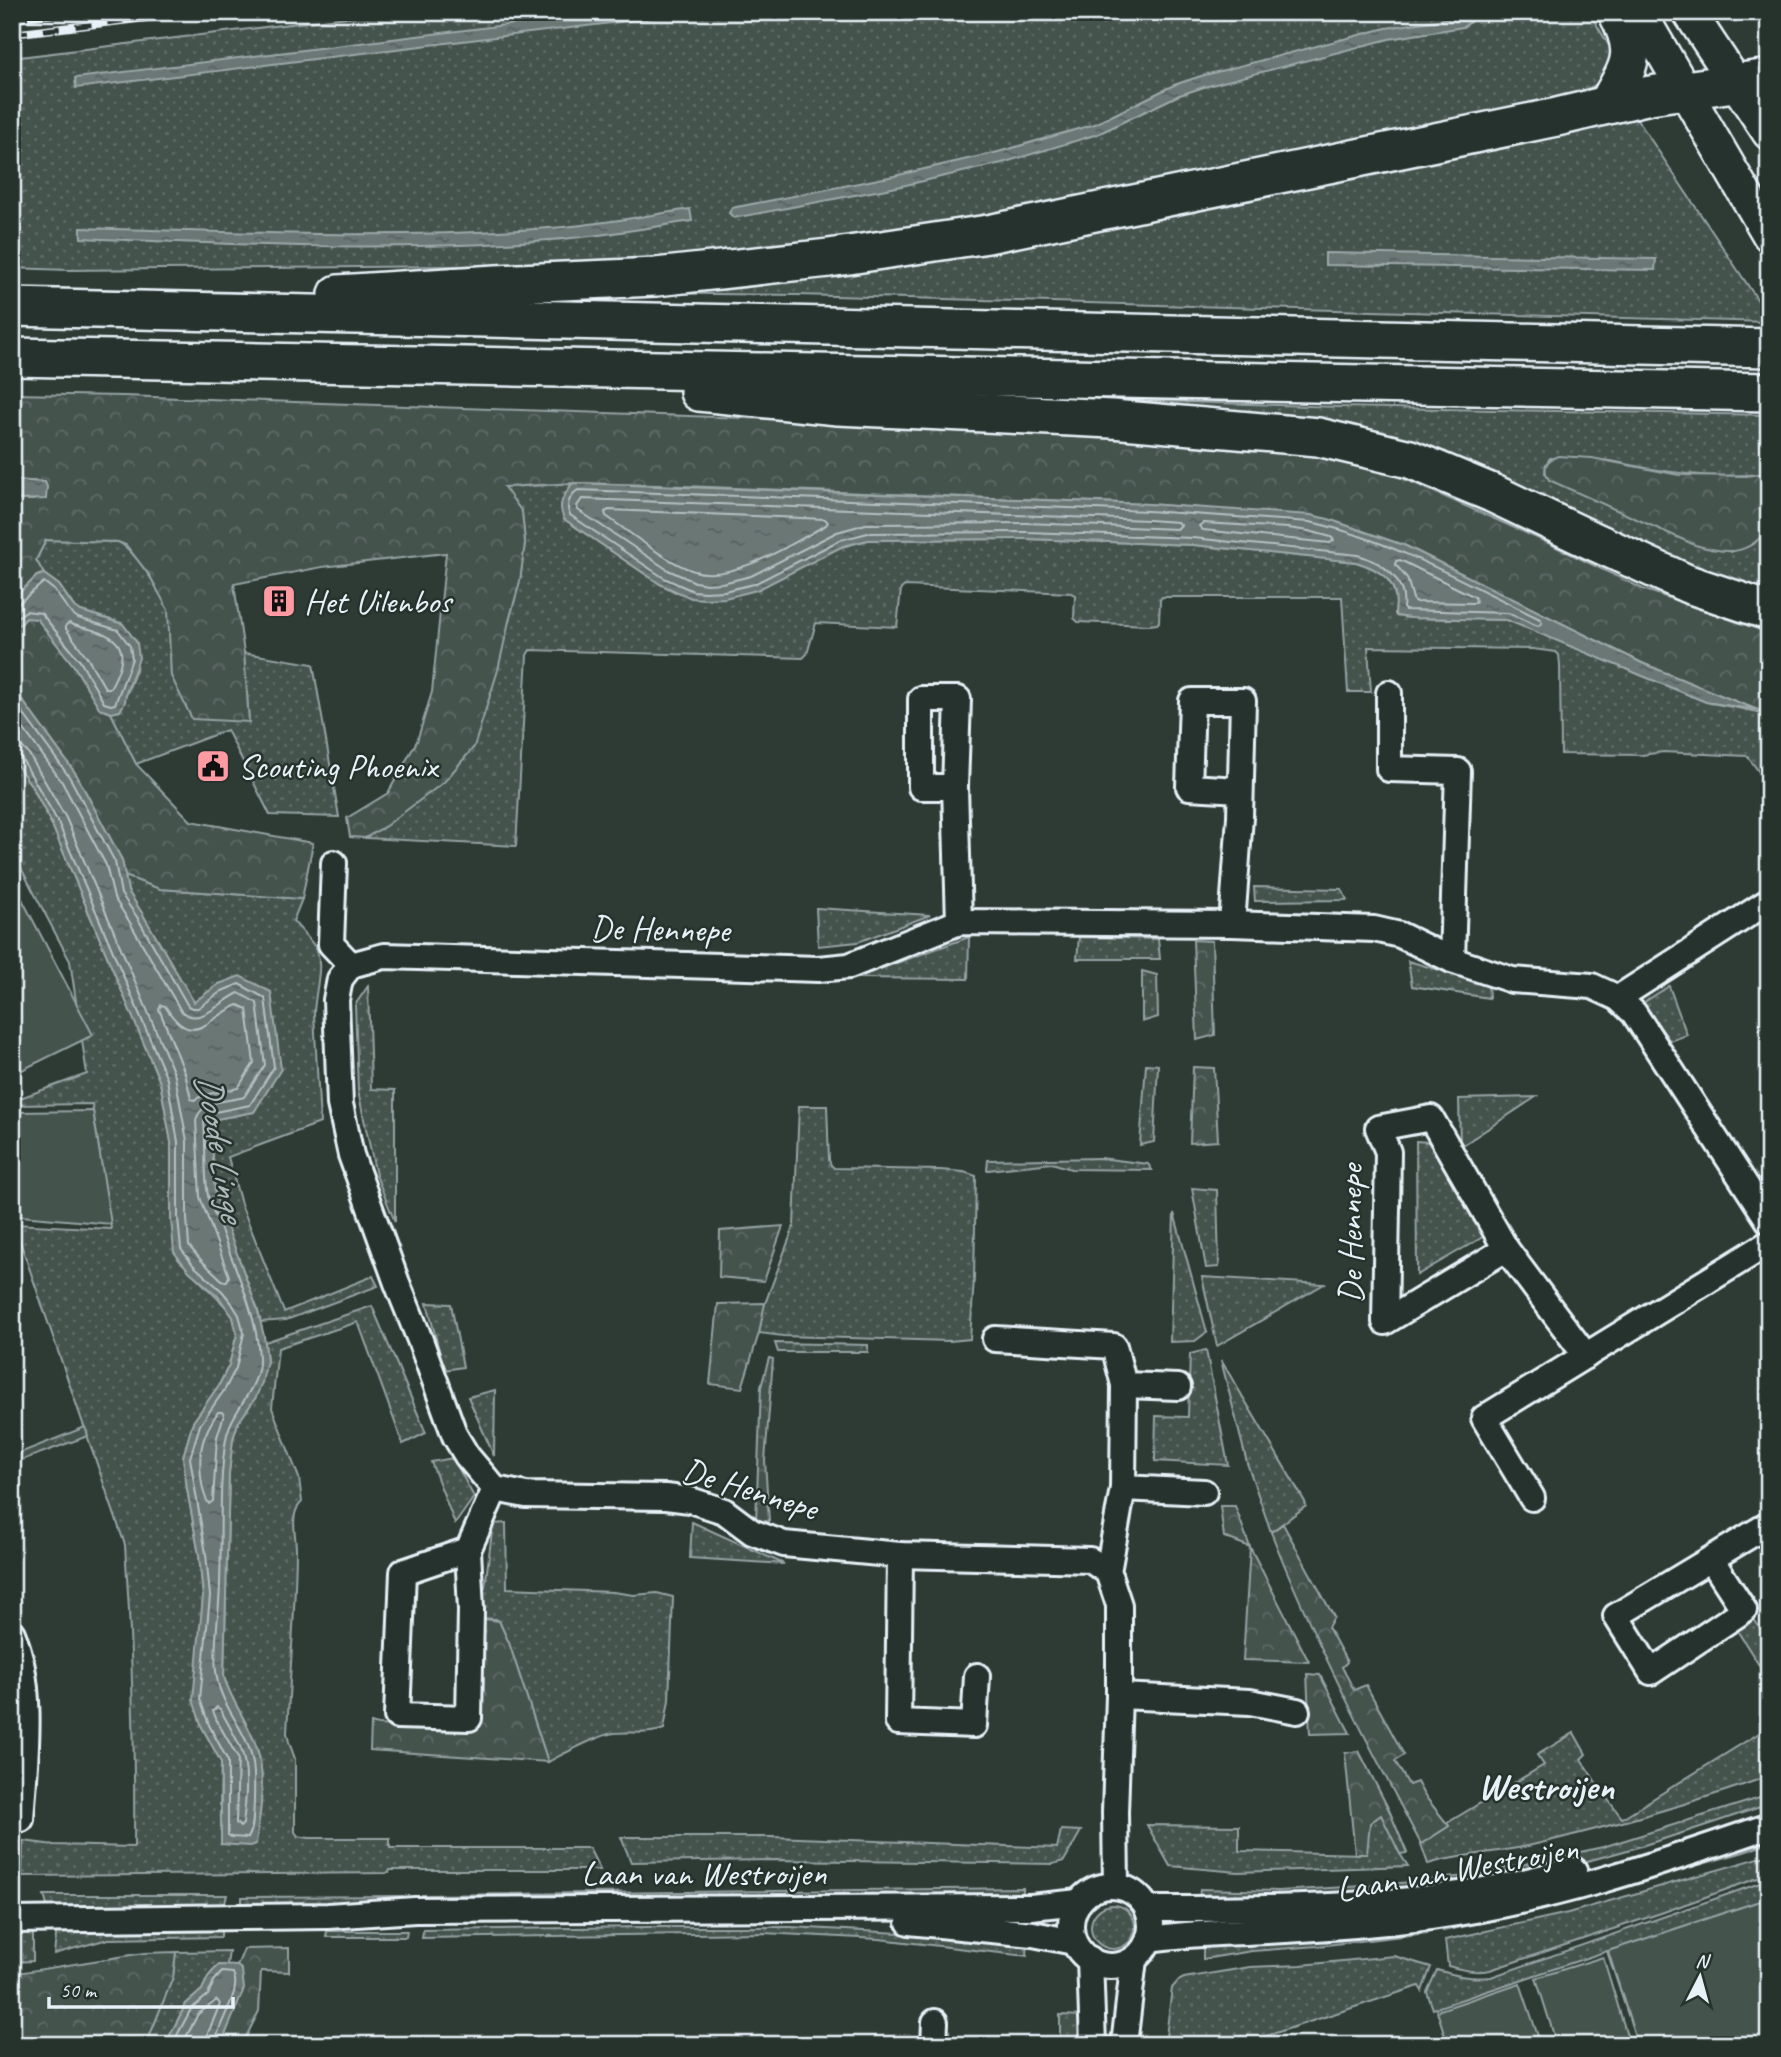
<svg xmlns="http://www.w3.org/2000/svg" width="1781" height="2057" font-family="Caveat,sans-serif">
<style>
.grass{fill:url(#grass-dots);stroke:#96a2a3;stroke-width:2}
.forest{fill:url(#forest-crowns);stroke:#96a2a3;stroke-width:2}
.green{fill:#45524e;stroke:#96a2a3;stroke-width:2}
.water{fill:url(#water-ripples);stroke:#9da8a9;stroke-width:2}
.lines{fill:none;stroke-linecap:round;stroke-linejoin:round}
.shore{stroke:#b6c0c4;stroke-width:2}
.minor-casing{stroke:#e8f1f8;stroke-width:30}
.major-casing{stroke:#e8f1f8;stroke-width:37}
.highway-casing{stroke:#e8f1f8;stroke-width:42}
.minor{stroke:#26332d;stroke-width:24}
.major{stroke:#26332d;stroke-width:32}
.highway{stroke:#26332d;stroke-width:37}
.rail-casing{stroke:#e8f1f8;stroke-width:8}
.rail{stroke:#26332d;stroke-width:5;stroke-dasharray:16;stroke-linecap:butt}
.labels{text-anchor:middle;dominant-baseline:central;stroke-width:5;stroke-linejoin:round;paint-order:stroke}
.poi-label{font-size:35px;fill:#e8f1f8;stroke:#26332d;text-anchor:start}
.street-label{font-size:35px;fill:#e8f1f8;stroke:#26332d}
.water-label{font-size:37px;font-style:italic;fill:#b0babd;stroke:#26332d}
.neighbourhood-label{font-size:37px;font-weight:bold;fill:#e8f1f8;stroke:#26332d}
</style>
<defs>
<pattern id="grass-dots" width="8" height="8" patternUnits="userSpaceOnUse" patternTransform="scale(1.75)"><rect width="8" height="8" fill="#45524e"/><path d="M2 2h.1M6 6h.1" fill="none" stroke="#606b68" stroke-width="1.8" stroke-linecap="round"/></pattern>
<pattern id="forest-crowns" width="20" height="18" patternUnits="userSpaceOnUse" patternTransform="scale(1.75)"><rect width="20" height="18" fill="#45524e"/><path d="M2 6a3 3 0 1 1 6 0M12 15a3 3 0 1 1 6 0" fill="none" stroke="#606b68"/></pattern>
<pattern id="water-ripples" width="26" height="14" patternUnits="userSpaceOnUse" patternTransform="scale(1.75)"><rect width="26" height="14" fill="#6b7775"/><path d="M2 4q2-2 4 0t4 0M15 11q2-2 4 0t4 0" fill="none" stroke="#586060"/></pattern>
</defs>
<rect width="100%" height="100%" fill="#2e3b35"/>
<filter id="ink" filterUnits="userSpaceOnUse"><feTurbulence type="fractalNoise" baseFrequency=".0143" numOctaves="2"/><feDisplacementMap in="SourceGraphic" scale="14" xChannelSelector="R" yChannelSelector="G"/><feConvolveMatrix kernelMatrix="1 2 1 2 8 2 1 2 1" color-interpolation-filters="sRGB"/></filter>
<g filter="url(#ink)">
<!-- grass -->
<g class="grass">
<path d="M388,12H1589L1614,54C1601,86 1599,86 1567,95L1003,213L908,229L787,246L666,259L543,265L68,270L12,268V58Z"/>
<path d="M1631,110L1769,317V322L797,295L562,292Z"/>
<path d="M1123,400L1339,407L1769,415V473C1715,480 1668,473 1616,462C1595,458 1571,459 1550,458L1546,464L1545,473L1731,552L1754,544L1769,527V602L1319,429Z"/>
<path d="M572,484L565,494L564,519L660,584L675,592L868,540L1026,539L1193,545L1356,562C1383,570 1400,583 1395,613L1396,616L1411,618L1507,620L1706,702L1769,714V785L1747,756L1663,752L1642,755L1561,754L1560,665L1559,655L1556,652L1533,649L1368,647L1371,692H1348L1342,597H1162L1160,600L1159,622L1157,624L1149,625L1078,622L1074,618L1075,595L1071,593L905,586L901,589L897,627L816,623L807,654L803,658L530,650L527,655L516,846L365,838L387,825L509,621L520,581L525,543L522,512L503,487Z"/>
<path d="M46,540L118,542C133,548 162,593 168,609C172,621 170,661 171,676L249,722L244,653L313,664L339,817L270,815L227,730L136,764L111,713L120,711L136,670L137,643L122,623L81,611L74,606L59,585L44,574L36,560Z"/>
<path d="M12,758L33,788L52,825L160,1082L171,1142V1219L178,1259L225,1306L233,1317L237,1334L229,1365L219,1385L193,1422L183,1457L187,1489L199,1555L203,1596L201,1632L202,1727L221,1762L220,1805L260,1815C261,1791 265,1766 255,1743C246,1720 231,1700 224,1677L229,1473L233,1439L238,1423L256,1397L267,1361L265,1342L372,1306L426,1433L403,1444L358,1322L278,1348L272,1408L299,1478L302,1502C288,1515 297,1536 296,1553C295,1613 290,1673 287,1733L289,1742L295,1759V1832L298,1836L309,1838H390V1848H589L600,1870H390L389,1873L22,1876L23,1841L54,1845L134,1847C135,1747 132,1645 125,1545L14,1224L111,1229L92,1104L13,1105L17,1099L87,1074L70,961L12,851Z"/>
<path d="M125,876L160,889L302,899L293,921C300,929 309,938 315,947C325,964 314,994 314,1014L320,1123L228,1157L241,1204L284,1312L373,1276L378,1286L286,1320L261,1322L257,1308L215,1195L211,1120L254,1112L219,984L194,1003L142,913L128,891Z"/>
<path d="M1254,887L1342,889L1347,900L1255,901Z"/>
<path d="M816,908L930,915L858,942L818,946Z"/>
<path d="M969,937L968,979L855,978Z"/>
<path d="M1079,937L1158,939L1160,959H1077Z"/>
<path d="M1408,961L1488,984L1489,998L1412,986Z"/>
<path d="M1142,971L1157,975L1158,1017L1142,1022Z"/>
<path d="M368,986L371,1089L395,1090V1222L376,1175L358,1091L355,1005Z"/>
<path d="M1669,986L1687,1035L1670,1041L1643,1003Z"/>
<path d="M1146,1064L1158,1065L1154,1142L1140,1145Z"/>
<path d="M1536,1097L1460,1147L1459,1099Z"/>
<path d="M799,1106H827L829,1160L831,1165L834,1168L940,1170L964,1172L976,1176L974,1278L970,1339L950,1341L783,1336L759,1333L763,1309L794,1226Z"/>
<path d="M1416,1141L1428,1142L1488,1234L1417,1275Z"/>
<path d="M1100,1158L1148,1164L1152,1170L1071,1169L1052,1163L987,1170L988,1160Z"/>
<path d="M1192,1188L1217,1190L1219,1267L1206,1268Z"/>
<path d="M1174,1213L1207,1332L1195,1341L1170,1342Z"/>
<path d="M1202,1277L1324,1284L1217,1346Z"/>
<path d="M427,1303L451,1304L463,1367L444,1370Z"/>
<path d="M1206,1350L1228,1465L1155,1461L1156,1416L1188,1417L1190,1354Z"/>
<path d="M1221,1360L1305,1502L1306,1506L1271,1532L1247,1463Z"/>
<path d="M495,1390L494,1456L468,1397Z"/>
<path d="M453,1458L474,1497L455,1524L431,1462Z"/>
<path d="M692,1522L784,1564L690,1558Z"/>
<path d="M506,1523L507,1588L613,1592L634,1595L657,1593L673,1597L669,1700L664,1729C647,1736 627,1730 609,1734C588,1740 568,1752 548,1762L509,1643L499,1621L496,1619L478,1618L479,1587H485L493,1524Z"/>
<path d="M1752,1616L1769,1642V1681L1735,1627Z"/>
<path d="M1769,1727V1776C1690,1804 1609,1827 1528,1846C1495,1853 1460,1854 1428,1864L1421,1844L1449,1826L1447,1823L1544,1765L1537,1755L1574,1733L1586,1754L1581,1759L1602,1792L1622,1818Z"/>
<path d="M1769,1795V1804C1687,1832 1603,1861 1518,1876C1415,1895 1304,1896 1199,1903L1200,1889L1278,1891L1382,1885L1475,1875L1603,1847Z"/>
<path d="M1382,1814L1400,1854L1408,1866L1238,1872L1170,1866L1147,1825L1239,1826V1851L1365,1854L1370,1823Z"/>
<path d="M1061,1830L1081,1831L1064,1861L1053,1864L777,1860L631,1862L621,1837H773L1057,1848Z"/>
<path d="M1769,1830V1843L1744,1852L1542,1910L1443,1931L1442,1920Z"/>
<path d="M1769,1855V1874L1661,1913L1490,1970C1475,1973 1463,1970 1448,1966L1445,1940L1568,1913Z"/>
<path d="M1769,1880V1940L1638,2045L1607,1951L1433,2009L1427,1992L1437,1970C1458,1976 1469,1979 1491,1977Z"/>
<path d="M1023,1888V1900L422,1903V1895Z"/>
<path d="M44,1895H227L223,1909H48Z"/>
<path d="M403,1896L405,1902L242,1909V1897Z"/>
<circle cx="1113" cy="1927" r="22"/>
<path d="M1426,1923L1428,1933L1318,1946L1252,1951L1203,1959V1944Z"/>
<path d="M221,1925V1937L108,1939L54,1954L57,1928Z"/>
<path d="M646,1927H791L1028,1940L1027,1956L879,1939L763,1933L422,1938L423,1930Z"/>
<path d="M12,1931H33V1961L12,1962Z"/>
<path d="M327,1931H407L406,1937H326Z"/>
<path d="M229,1951L227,1965H218L208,1977L202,1990L186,2004L165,2045H146L173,1977L176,1952Z"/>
<path d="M1394,1956L1431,1967L1422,1991L1419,1986L1251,2041L1241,2036L1237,2045L1228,2041L1225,2045H1165L1172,1988L1178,1981L1184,1978L1250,1967L1301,1965Z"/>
<path d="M1060,2015L1084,2016L1085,2045H1060Z"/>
</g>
<!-- forest -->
<g class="forest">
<path d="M12,394L124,396L772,419L1116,438L1305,453L1376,469L1405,479L1546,542L1643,589L1769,633V714L1693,685L1642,663L1406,546L1328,519L1148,504L658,485L576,483L504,487L522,512L525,543L520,581L509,621L498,670L474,747L444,782L387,825L365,838L350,837L347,818L388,793L417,741L432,692L446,553L322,567L234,584L244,653L249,722L192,719L171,676L168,610L150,576L126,545L118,542L46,540L36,560L44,574L37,576L12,600V500H34L47,487L45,482L12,480Z"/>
<path d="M1558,456L1592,458L1679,475L1746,476L1769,473V527C1748,557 1726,554 1695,545L1549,480C1542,468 1546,460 1558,456Z"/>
<path d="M26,617L37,619L74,666L100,709L111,713L136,764L191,821L313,843L302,899L160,889L125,876L122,860L76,774L12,686V625L21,624Z"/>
<path d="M1193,940L1212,941L1215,1035L1197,1040Z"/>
<path d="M1193,1067L1214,1068L1218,1141L1190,1143Z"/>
<path d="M783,1226L764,1281L719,1277L720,1231Z"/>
<path d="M765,1303L759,1333L742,1388L710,1384L718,1304Z"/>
<path d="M775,1343L868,1345V1352H778Z"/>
<path d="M769,1358L773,1359L765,1461L769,1521L756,1522L761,1387Z"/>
<path d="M85,1427L88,1436L14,1463L12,1456Z"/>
<path d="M1220,1506H1235L1250,1547L1309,1662L1243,1660L1250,1547L1224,1537Z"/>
<path d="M1283,1524L1334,1617L1328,1627L1347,1662L1342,1667L1354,1690L1366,1685L1404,1755L1395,1761L1409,1785L1417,1782L1424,1795L1449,1826L1421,1844C1367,1742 1313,1639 1271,1532Z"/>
<path d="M478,1618L499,1621L509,1643L548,1762L370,1750L371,1723L378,1725L458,1729Z"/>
<path d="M1307,1674L1320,1675L1350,1733L1310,1734Z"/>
<path d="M1359,1751L1389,1810L1407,1853L1400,1854L1381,1815L1370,1823L1367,1854H1355L1345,1753Z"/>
<path d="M289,1948V1972L261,1971L259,2011L242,2045H221L242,1970L237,1966L244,1949Z"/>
<path d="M176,1952L173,1977L146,2045H12V2007L17,1973L144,1953Z"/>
</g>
<!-- green -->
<g class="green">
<path d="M12,880L93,1035L12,1075Z"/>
<path d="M93,1111L111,1224L21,1216L15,1112Z"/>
<path d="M1769,1898V2045H1638L1608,1951Z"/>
<path d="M1603,1957L1630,2045H1557L1536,1978Z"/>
<path d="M1520,1983L1541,2045H1448L1437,2011Z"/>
</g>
<!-- water -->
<g class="water">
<path d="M611,12H702L76,88L75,78Z"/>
<path d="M1464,12H1477L1470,22L1463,27L1389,39L1204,87L1177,96L1098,134L1002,163L897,187L734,218L729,213L732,208L894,176L998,152L1095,124L1174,85L1201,76L1386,28L1451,18L1461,16Z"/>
<path d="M690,209L692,221C645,228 597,237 549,240C394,252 236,245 81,238V228C236,232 393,240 548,228C596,225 643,216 690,209Z"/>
<path d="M1325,253L1656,259L1655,270L1325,265Z"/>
<path d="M12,480L45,482L47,487L46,499L12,500Z"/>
<path d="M575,483L1148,504L1311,515L1328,519L1406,546L1642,663L1757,710L1706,702L1507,620L1411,618L1396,616L1395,613C1400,583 1383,570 1356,562L1193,545L1026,539L868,540L843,546L757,590L725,598L705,599L691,598L660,584L564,519C557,504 563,497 572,484Z"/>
<path d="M44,574L59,585L74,607L81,611L123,624L137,643L139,658L126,693L125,702L120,711L111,713L100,709L74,666L37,619L26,618L21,624L12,625V600L37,576Z"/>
<path d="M12,686L76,774L122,860L128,891L142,913L194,1002L219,984L240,976L271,992L281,1069L254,1112L211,1120L215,1194L257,1308L264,1336L267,1361L262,1382L256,1397L238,1423L233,1439L229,1473L224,1677C231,1701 248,1722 256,1746C267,1777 260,1812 256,1844L250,1846L221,1844V1762L202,1727L193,1700L203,1596L199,1555L187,1489L183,1457L193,1422L219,1385L229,1365L237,1334L233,1317L225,1306L218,1296L189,1271L174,1252L171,1219V1142L160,1082L52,825L33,788L12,758Z"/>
<path d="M218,1965L237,1966L242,1970L244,1989L221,2045H165L186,2004L202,1990L208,1977Z"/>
</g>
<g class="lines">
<!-- shore -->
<g class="shore">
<path d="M578,490L1148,511L1310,522C1392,540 1466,583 1540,619L1542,623L1538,626L1508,613L1405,610L1403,608C1407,579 1382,562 1358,555L1193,538L1026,532L868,533L840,540L754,584L724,591L705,592L693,591L664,578L570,515C565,506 570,495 578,490Z"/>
<path d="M582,499L1148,520L1178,522L1181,525L1177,529L1026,523L866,524L837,532L751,576L722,583L706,584L695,582L668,570L578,510L577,506Z"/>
<path d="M609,510L825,519L828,522L826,525C793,543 732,583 694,571C666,562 631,533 606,516L605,512Z"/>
<path d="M1203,523L1288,528L1309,531L1331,537L1334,540L1330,543L1203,530L1199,526Z"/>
<path d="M1400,560L1475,597L1476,602L1473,603L1414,602L1407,578L1395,564L1396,561Z"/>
<path d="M12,605L19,603L44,582L54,590L70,612L78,618L118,630L130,646L132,659L115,704L111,705L104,703L80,661L41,613L26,611L17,617L12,618"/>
<path d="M69,623C78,627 87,628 96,631C131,641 124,663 110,688H105L87,657L66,629V625Z"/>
<path d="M12,698L70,778L115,862L121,894L137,917L188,1006L192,1008H198L222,991L239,984L265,998L274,1067L250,1105L210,1113L206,1117L204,1121C206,1145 204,1173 208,1196C211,1207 217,1219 221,1230C236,1271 257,1314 259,1357C261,1389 231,1409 226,1439C218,1486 222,1535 220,1582C220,1610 212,1652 217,1678C221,1702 239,1723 248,1745C256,1764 254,1783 254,1803C253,1814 254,1829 248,1838L231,1837L228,1835V1761L209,1725L200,1699L210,1596L206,1554L190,1458L200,1425L225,1389L236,1368L244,1333L239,1315L231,1302L222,1291L194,1266L181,1249L178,1218V1142L167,1079L58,822L22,759L18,755L12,754"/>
<path d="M12,713L62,782L106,865L114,898L129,921L181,1011C200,1028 220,1001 239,993L257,1003L265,1065L244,1097C227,1102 202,1099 196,1120L200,1197L229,1276L227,1281H223L201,1260L189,1246L187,1218V1141L175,1076L66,818L29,754L22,747L12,745"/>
<path d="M161,1005L165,1006C193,1051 207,1018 238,1005L247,1009L254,1063L238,1088L204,1095L194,1100L191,1099L185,1073L159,1009Z"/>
<path d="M218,1412H222L224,1415L217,1437L213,1501L209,1504C204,1497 202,1486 201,1477C198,1450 203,1434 218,1412Z"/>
<path d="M217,1707L220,1709C227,1722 235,1735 241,1749C249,1770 246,1800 243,1824L240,1827L236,1823L238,1758L217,1721L213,1711Z"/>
<path d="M172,2045L191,2009L208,1995L214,1981L222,1972L233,1973C243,1991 217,2023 215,2045"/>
<path d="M182,2045L198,2014L217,2000L220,2004L208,2033L206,2045"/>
</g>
<!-- minor casing -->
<g class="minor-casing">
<g id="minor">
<path d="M1389,693V769L1458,771L1452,960"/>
<path d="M955,787H921V699H958L955,787L959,922"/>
<path d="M334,863L331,944L351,965"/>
<path d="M1232,924L1240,817L1243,701H1192L1189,787L1240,790"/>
<path d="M1618,998L1769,901"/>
<path d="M1431,1118L1506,1249L1385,1322L1388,1152L1378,1128Z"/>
<path d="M1506,1249L1586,1356"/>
<path d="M995,1339L1114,1346L1124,1385L1123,1488L1108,1572"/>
<path d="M1124,1385L1178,1387"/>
<path d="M1123,1488L1204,1492"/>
<path d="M1532,1498L1484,1418L1769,1243"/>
<path d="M468,1550L403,1572L397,1716L469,1718L471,1610L468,1550L495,1489"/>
<path d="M900,1555L898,1722L974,1725L977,1676"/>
<path d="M1711,1559L1744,1610L1651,1672L1616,1616L1769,1524"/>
<path d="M12,1633C35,1689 25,1760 21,1819H12"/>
<path d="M1119,1696L1250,1702L1297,1711"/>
<path d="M1116,1885L1115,1812L1119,1696V1605L1108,1572L1090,1560L900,1555L784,1544L752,1532L724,1511L690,1500L666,1497L526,1495L495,1489L467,1456L455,1436L420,1340L397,1283L351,1155L340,1104L336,1000L340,979L351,965L384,956L818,969L849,966L959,922L1232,924L1374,929L1400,935L1452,960L1512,980L1592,986L1618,998L1634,1013L1769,1221"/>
<circle cx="1111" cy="1926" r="40"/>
<path d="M1148,1909C1265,1909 1385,1909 1501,1887C1525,1882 1549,1876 1574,1870"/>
<path d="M12,1920L328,1916L415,1910L1031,1907L1079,1902"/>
<path d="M909,1922L1033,1934L1074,1942"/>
<path d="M1150,1939C1189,1933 1227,1933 1266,1931C1321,1928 1376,1924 1430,1917C1546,1902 1659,1864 1769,1826"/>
<path d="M1090,1959L1093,2045"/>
<path d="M934,2045L935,2022"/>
<path d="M1124,2045L1134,1959"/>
</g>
</g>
<!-- major casing -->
<g class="major-casing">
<g id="major">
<path d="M1639,12L1769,235"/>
<path d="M1689,12L1769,133"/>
</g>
</g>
<!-- highway casing -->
<g class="highway-casing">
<g id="highway">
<path d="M1607,105C1629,67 1640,54 1617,12"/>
<path d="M338,294L496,284L656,277L829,258L988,234L1557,117L1650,95L1769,78"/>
<path d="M12,307L1769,348"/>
<path d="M12,357L1769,392"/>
<path d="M699,392L838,406L1112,419L1318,437L1410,459L1492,493L1580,535L1688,584L1769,611"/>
</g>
</g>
<!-- minor -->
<use href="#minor" class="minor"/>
<!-- major -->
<use href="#major" class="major"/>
<!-- highway -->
<use href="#highway" class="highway"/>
<!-- rail casing -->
<g class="rail-casing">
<g id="rail">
<path d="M12,19L70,12"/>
<path d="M12,34L197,12"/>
</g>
</g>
<!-- rail -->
<use href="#rail" class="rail"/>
</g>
</g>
<!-- icons -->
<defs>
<g id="building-square" transform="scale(1.75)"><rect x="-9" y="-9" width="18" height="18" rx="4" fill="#ff9aa2" stroke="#26332d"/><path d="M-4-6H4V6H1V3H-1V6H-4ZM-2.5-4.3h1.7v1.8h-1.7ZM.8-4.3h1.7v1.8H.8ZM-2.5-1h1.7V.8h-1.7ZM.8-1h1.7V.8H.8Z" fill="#111"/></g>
<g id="civic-square" transform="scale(1.75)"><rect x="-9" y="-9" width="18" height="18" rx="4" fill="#ff9aa2" stroke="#26332d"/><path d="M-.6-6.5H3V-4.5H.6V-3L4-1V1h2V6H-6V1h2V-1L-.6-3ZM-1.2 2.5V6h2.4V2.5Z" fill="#111"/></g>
</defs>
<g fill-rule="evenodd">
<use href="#building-square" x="279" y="601"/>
<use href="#civic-square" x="213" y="766"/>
</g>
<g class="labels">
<!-- poi labels -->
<g class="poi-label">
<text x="304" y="601">Het Uilenbos</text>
<text x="238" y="766">Scouting Phoenix</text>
</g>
<!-- street labels -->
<g class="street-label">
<text transform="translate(660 929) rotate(1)">De Hennepe</text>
<text transform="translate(1350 1234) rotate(-90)">De Hennepe</text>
<text transform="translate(750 1489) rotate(17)">De Hennepe</text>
<text transform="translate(1457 1869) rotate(-10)">Laan van Westroijen</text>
<text x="704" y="1873">Laan van Westroijen</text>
</g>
<!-- water labels -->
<g class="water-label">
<text transform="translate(221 1147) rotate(80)">Doode Linge</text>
</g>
<!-- neighbourhood labels -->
<g class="neighbourhood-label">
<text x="1546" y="1786">Westroijen</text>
</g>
</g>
<!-- margin -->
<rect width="1781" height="2057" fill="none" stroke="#26332d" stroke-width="42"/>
<rect x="21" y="21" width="1739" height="2015" fill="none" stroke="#e8f1f8" stroke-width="2.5" filter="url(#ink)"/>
<!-- north arrow -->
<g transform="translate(1700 1977) rotate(6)" stroke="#26332d" stroke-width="5" paint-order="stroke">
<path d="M0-5L12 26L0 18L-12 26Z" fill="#e8f1f8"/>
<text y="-10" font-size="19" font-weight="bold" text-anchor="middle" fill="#e8f1f8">N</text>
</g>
<!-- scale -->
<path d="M49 1997v10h184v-10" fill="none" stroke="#e8f1f8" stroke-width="3.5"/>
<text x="60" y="1997" font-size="21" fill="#e8f1f8" stroke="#26332d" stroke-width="5" paint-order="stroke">50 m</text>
</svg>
